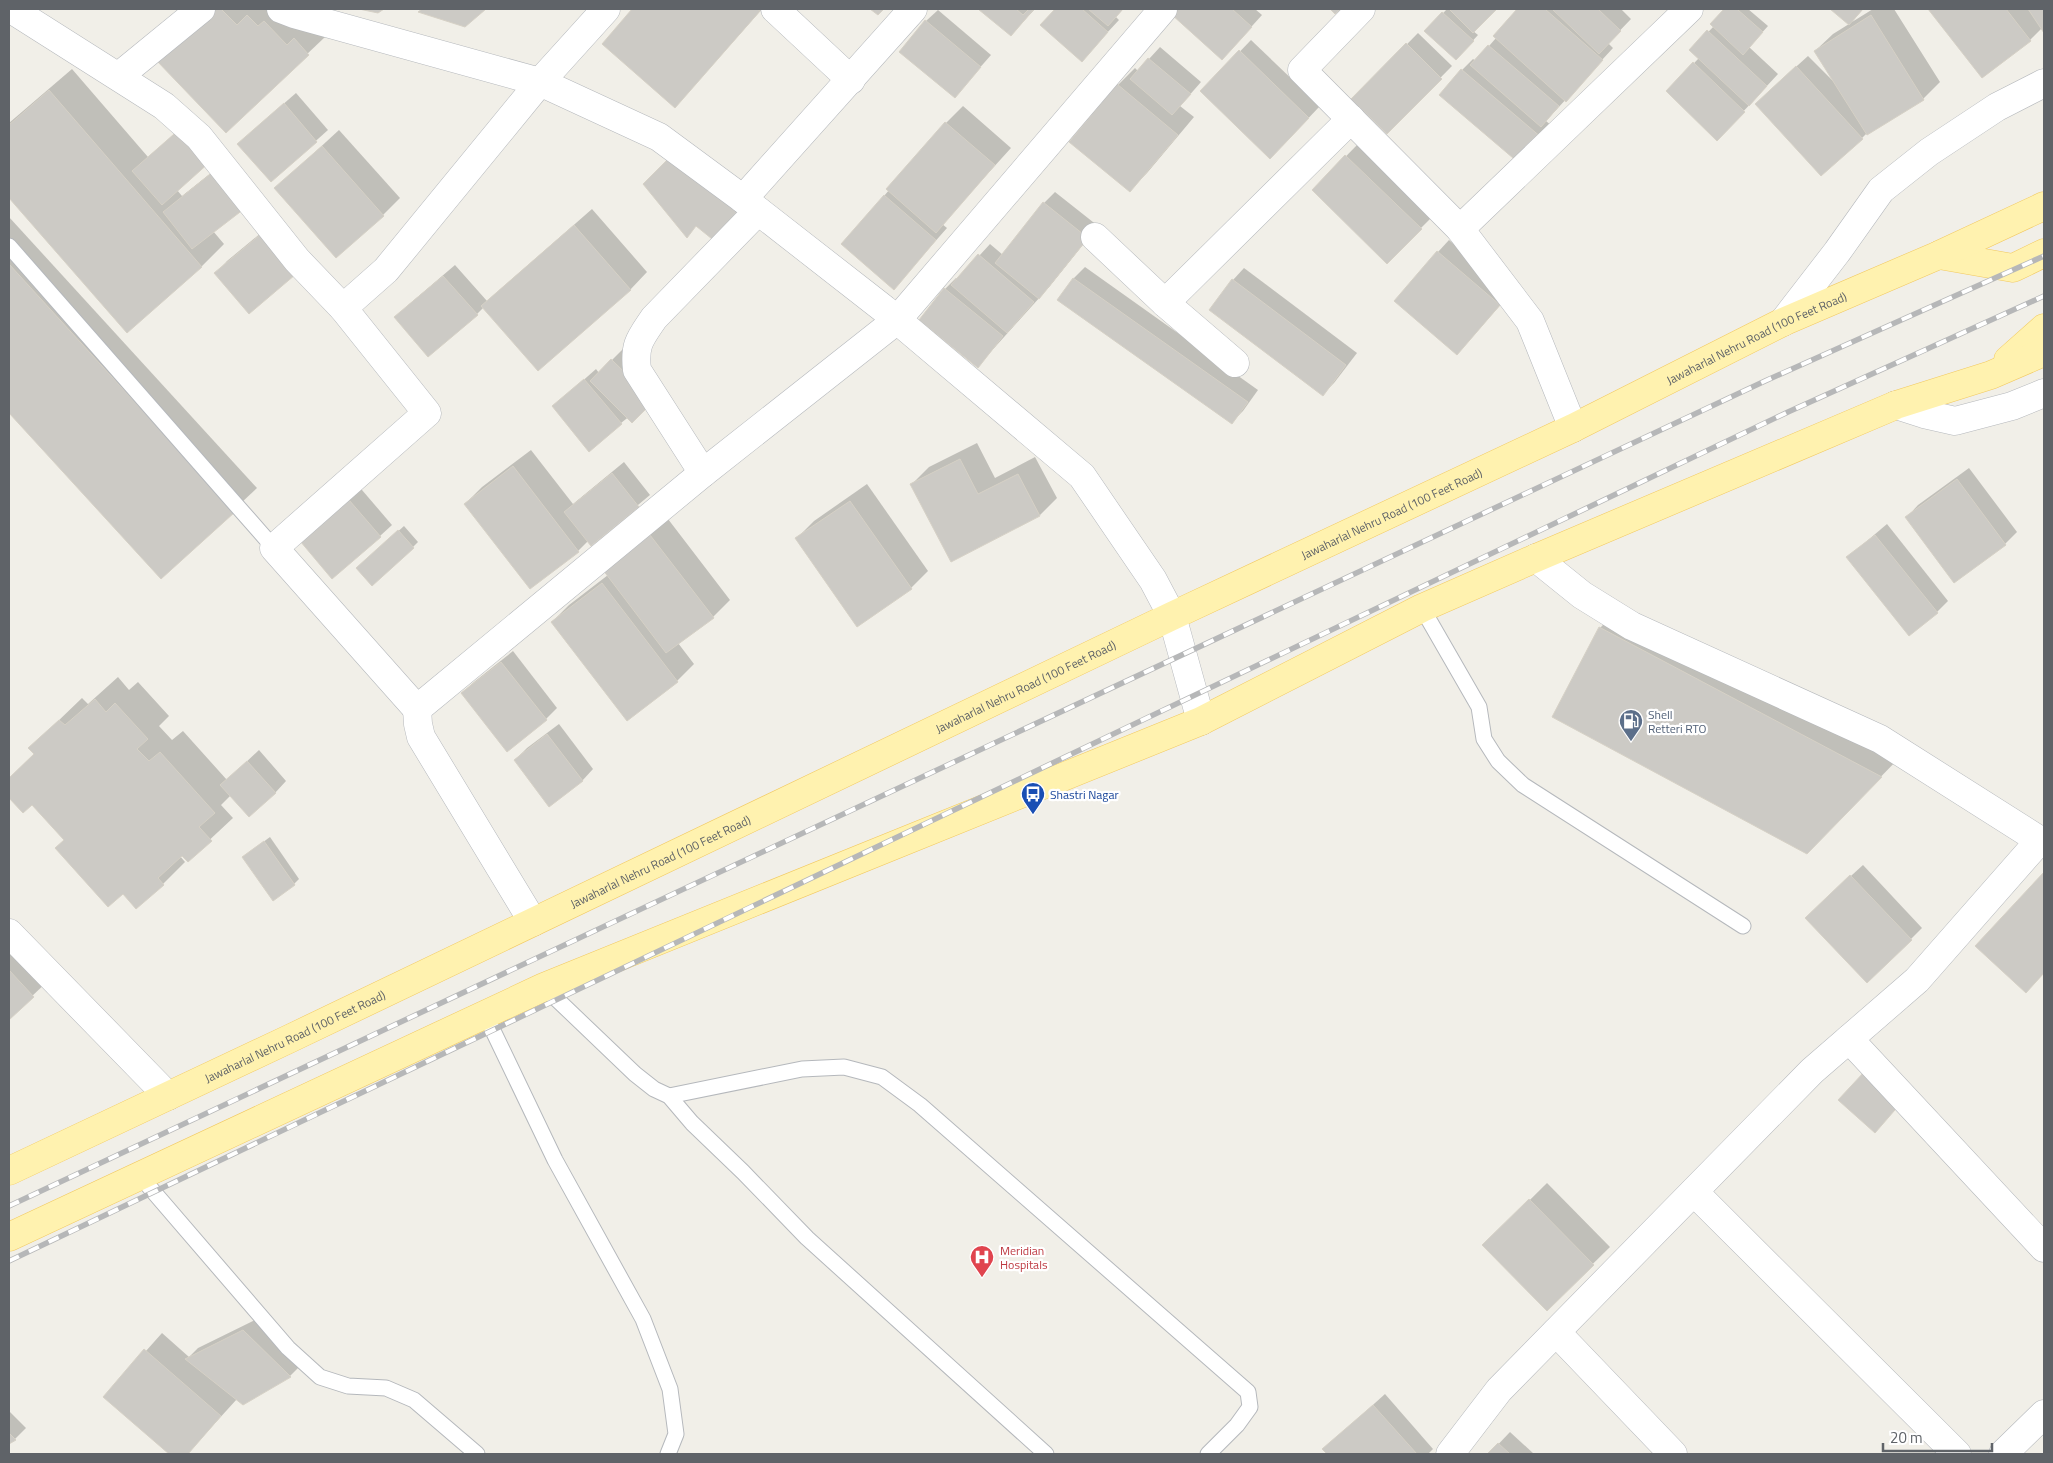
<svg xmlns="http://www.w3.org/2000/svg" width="2053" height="1463" font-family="'Titillium Web',sans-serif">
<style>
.shadow{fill:#0003}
.building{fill:#cccac5;stroke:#d6d1c6}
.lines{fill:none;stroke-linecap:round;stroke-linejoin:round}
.service-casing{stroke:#b5b8bc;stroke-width:17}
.minor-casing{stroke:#b5b8bc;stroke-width:29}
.tertiary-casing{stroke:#b5b8bc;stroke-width:29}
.primary-casing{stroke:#f2c960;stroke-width:29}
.service{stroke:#fff;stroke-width:15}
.minor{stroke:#fff;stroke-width:28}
.tertiary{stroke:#fff;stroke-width:28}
.primary{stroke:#fff2af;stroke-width:28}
.rail-casing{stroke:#b6b7b8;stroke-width:5.5}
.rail{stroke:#fff;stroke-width:4;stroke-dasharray:11;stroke-linecap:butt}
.labels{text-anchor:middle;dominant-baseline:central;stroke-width:4.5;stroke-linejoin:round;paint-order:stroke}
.street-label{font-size:12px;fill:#5f6368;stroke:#fff}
.service-label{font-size:12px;fill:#4e5e75;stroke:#fff;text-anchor:start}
.transit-label{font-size:12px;fill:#164399;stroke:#fff;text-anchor:start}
.health-label{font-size:12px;fill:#be3a42;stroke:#fff;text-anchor:start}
</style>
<rect width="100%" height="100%" fill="#f1efe8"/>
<!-- shadow -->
<g class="shadow">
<path d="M212,9H274L325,37L226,131Z"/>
<path d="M423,9H484L465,26L420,12Z"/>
<path d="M634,9H762L675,107L604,44Z"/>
<path d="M980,9H1035L1011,35Z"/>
<path d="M1056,9H1123L1116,17L1119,20L1093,48L1042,25Z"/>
<path d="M1177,9H1255L1262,15L1233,47L1173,14Z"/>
<path d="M1447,9H1495L1473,31L1478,35L1456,59L1426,31Z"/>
<path d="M1518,9H1621L1631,19L1608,43L1613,48L1546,121L1552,126L1531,151L1462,70L1473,59L1476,61L1496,38L1494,36Z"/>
<path d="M1725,9H1748L1768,26L1749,47L1778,74L1728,128L1667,91L1699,58L1691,50L1714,26L1712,23Z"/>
<path d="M1832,9H1863L1852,22L1873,9H1894L1940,82L1923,99L1867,133L1862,138L1768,92L1808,56L1838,86L1815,51L1833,34L1849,24Z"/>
<path d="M1929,9H2044V31L2042,28L2030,40L1983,77Z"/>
<path d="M938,10L991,55L955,96L926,21Z"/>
<path d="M1418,33L1452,66L1387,132L1353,99Z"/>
<path d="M1251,40L1320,106L1282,146L1202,91Z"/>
<path d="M1160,47L1201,82L1180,106L1194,117L1147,173L1130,190L1118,85L1135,68L1138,71Z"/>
<path d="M72,69L148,157L194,117L177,190L182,196L226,161L213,231L224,244L202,266L127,331L9,196V123Z"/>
<path d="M296,93L328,130L271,181L250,133Z"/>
<path d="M963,106L1011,148L942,224L947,228L894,288L884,196L946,123Z"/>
<path d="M339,130L400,198L383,215L276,188Z"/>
<path d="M1358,144L1432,217L1387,262L1313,190Z"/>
<path d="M1055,192L1098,226L1050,286L978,366L945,289L956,278L958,279L990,244L1003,255L1044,203Z"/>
<path d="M592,209L647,272L630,290L484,307L477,314L407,306L455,265L487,301Z"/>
<path d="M9,217L257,488L161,578L9,411Z"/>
<path d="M279,218L312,257L216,273L227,261Z"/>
<path d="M1449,240L1511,293L1457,354L1438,252Z"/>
<path d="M1085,267L1258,390L1243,411L1232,422L1059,299L1074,278Z"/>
<path d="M1244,268L1357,353L1334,383L1323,394L1211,310L1233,280Z"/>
<path d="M623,349L664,389L621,423L553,407L596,369L599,373Z"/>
<path d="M977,443L995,478L1035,457L1057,498L1040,515L952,560L912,484L929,467Z"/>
<path d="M531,450L573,504L624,462L650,495L591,544L588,541L578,551L531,587L465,504L482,487Z"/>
<path d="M1969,468L2017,532L2005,544L1954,581L1907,517L1918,505Z"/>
<path d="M356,483L392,525L380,536L297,535Z"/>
<path d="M867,484L928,571L911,588L797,538L814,521Z"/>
<path d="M668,519L730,600L713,617L678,643L694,664L677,681L627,719L552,622L569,605L608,575L604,570Z"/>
<path d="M1887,524L1948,601L1937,612L1848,557Z"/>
<path d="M404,526L418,542L413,547L363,563Z"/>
<path d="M1622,605L1903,754L1829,830L1600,628Z"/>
<path d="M513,651L557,708L546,719L462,693L474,682Z"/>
<path d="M118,677L129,690L138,682L169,716L159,726L172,740L183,731L227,780L259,750L286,781L275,793L231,795L221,805L233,818L188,860L182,854L180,856L185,862L163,884L123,892L65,839L32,803L23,811L9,796V779L35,753L30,748L82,698L88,704Z"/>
<path d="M559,724L593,769L582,781L515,760L527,748Z"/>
<path d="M270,837L299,879L294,884L243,857Z"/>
<path d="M1863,865L1922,928L1911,939L1818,906Z"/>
<path d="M2044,873V973L2026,992L1977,946Z"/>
<path d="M9,934L50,979L9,1018Z"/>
<path d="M1547,1183L1610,1247L1547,1309L1484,1245Z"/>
<path d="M255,1320L301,1365L290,1376L243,1404L237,1399L187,1454H171L105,1397L162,1333L189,1357L198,1348Z"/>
<path d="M1385,1394L1433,1449L1428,1454H1329L1324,1449Z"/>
<path d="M9,1411L26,1428L15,1439L9,1442Z"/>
<path d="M1510,1432L1534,1454H1489Z"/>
</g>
<!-- building -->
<g class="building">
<path d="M211,9H221L237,25L247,15L258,26L264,21L287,45L294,38L309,55L226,133L156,60Z"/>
<path d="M359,9H384L378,13Z"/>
<path d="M422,9H486L465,27L418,12Z"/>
<path d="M632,9H757L760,11L675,108L602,44Z"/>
<path d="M870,9H884L878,15Z"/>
<path d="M978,9H1016L1023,15L1029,9H1034L1011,36Z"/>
<path d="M1055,9H1082L1108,32L1082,62L1040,25Z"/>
<path d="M1088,9H1123L1108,26Z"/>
<path d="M1176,9H1232L1252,27L1222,60L1171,14Z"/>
<path d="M1330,9H1341L1335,14Z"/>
<path d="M1449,9H1497L1473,33Z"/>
<path d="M1517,9H1545L1603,60L1566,102L1493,36Z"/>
<path d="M1552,9H1598L1621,31L1599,54Z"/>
<path d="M1724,9H1737L1763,32L1743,55L1710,24Z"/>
<path d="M1830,9H1863L1849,25Z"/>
<path d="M1928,9H2006L2031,41L1982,78Z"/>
<path d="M2028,9H2044V33Z"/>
<path d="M1442,12L1474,41L1456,60L1424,31Z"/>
<path d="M1871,15L1924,100L1867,135L1814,51Z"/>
<path d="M925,20L981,67L955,98L899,52Z"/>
<path d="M1707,30L1767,86L1749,106L1689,50Z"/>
<path d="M1406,43L1442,79L1387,134L1351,99Z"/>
<path d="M1488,45L1559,106L1541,127L1470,65Z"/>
<path d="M1239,50L1309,118L1270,159L1200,91Z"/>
<path d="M1148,58L1191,94L1172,115L1130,79Z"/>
<path d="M1693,62L1745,112L1717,141L1666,91Z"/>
<path d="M1796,66L1863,139L1821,176L1755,104Z"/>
<path d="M1461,69L1542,138L1520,164L1439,95Z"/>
<path d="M1117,84L1178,135L1130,192L1069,142Z"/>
<path d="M49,90L202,267L127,333L9,198V125Z"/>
<path d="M284,103L317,142L271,182L237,144Z"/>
<path d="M945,122L995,165L936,233L886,189Z"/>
<path d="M182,127L211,161L162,205L132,171Z"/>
<path d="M322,146L384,216L336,258L274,188Z"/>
<path d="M674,153L743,209L717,243L696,226L687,238L643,184Z"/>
<path d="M1345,155L1422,229L1387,264L1312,190Z"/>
<path d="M214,171L244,209L192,249L163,212Z"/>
<path d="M884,195L936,240L894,290L841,244Z"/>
<path d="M1043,202L1088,238L1039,299L995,263Z"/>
<path d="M574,225L631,290L538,371L481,306Z"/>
<path d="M267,229L302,269L249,314L214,273Z"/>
<path d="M1437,251L1500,305L1457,355L1394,301Z"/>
<path d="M978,254L1034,302L1007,333L951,285Z"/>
<path d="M9,264L235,512L161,579L9,413Z"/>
<path d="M443,276L478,315L428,357L394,317Z"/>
<path d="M1073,278L1248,402L1232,424L1057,300Z"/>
<path d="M1232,279L1346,365L1323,396L1209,310Z"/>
<path d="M944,288L1003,336L978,368L919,320Z"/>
<path d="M611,359L654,401L632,423L590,381Z"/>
<path d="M584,379L622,424L589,452L552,406Z"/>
<path d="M960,459L978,494L1018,474L1040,516L951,562L910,484Z"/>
<path d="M513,466L579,552L530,589L464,504Z"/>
<path d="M612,473L639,507L591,546L564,512Z"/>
<path d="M1957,479L2006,545L1954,583L1905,517Z"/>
<path d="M343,493L381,537L332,579L295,535Z"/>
<path d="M850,501L912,589L857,627L795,538Z"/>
<path d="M398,530L414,548L372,586L356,568Z"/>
<path d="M650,535L714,618L666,653L603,570Z"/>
<path d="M1875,535L1938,613L1909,636L1846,557Z"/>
<path d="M602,583L678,682L627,721L551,622Z"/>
<path d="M1599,627L1882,777L1807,854L1552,717Z"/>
<path d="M501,662L547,720L507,752L461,693Z"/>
<path d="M95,699L106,712L115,703L148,739L137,749L149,761L160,752L215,813L199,827L212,841L188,862L182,856L158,878L164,885L136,909L123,894L108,907L55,848L64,840L32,805L23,813L9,798V778L34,754L28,748L59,720L65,725Z"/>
<path d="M547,734L583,781L549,807L514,760Z"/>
<path d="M247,761L276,793L249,817L220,785Z"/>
<path d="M264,841L295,885L273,901L242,857Z"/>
<path d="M2044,872V973L2026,993L1975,946Z"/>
<path d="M1850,875L1912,940L1867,983L1805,918Z"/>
<path d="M9,970L34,997L9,1020Z"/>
<path d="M1865,1071L1901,1103L1875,1133L1838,1100Z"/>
<path d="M1529,1199L1594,1265L1547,1311L1482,1245Z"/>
<path d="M243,1330L291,1377L243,1405L185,1359Z"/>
<path d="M144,1349L221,1416L188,1454H169L103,1397Z"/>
<path d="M1373,1405L1417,1454H1327L1322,1449Z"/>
<path d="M9,1433L16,1440L9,1444Z"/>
<path d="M1498,1443L1510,1454H1487Z"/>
</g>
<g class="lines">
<!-- service casing -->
<g class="service-casing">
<g id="service">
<path d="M9,246L274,548"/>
<path d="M1422,608L1479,707L1484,739L1498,761L1523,785L1743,926"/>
<path d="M544,987L635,1074L654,1089L669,1096L692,1123L743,1172L807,1238L1046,1454"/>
<path d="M485,1014L555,1160L643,1319L670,1389L676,1434L668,1454"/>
<path d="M669,1096L802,1069L844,1067L882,1077L920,1105L1248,1392L1250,1407L1237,1425L1208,1454"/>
<path d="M140,1176L288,1348L320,1377L348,1386L386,1388L414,1400L477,1454"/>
</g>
</g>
<!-- minor casing -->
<g class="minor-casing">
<g id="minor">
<path d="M11,9L164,106L199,137L297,260L343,308L386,270L540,82L606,9"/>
<path d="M281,9L294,14L540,82L659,137L743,199L884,309L1082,476L1153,580L1172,616L1201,721"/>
<path d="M775,9L851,80"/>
<path d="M1361,9L1302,70L1460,229"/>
<path d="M119,76L201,9"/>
<path d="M743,199L913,9"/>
<path d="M1095,237L1165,303L1351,119"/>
<path d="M1165,303L1235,363"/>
<path d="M343,308L427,413L274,548L417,709L703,473L897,320L1163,9"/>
<path d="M1573,428L1530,321L1460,229L1689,9"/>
<path d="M703,473L637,370C634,344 640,339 654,318L758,211"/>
<path d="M1536,558L1582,595L1632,626L1880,739L2044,843"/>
<path d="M417,709L418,724L421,737L533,922"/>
<path d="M9,933L168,1096"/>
<path d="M1849,1039L2044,1248"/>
<path d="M1694,1192L1957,1454"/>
<path d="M1556,1332L1673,1454"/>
<path d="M1450,1454L1499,1390L1812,1071L1917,980L2040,840"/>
<path d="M2003,1454L2044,1414"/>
</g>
</g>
<!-- tertiary casing -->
<g class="tertiary-casing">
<g id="tertiary">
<path d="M1783,322L1837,252L1881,190L1929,152L1997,107L2044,83"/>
<path d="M1896,405L1924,414L1955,421L2012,406L2044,393"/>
</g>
</g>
<!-- primary casing -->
<g class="primary-casing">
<g id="primary">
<path d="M1939,255L2013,268L2044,253"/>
<path d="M2008,360L2044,328"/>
<path id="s1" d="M9,1171L289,1039L1172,616L1573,428L1783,322L1939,255L2044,206"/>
<path d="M9,1237L544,987L1201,721L1422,608L1536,558L1896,405L1991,375L2044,352"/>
</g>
</g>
<!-- service -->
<use href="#service" class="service"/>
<!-- minor -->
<use href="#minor" class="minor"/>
<!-- tertiary -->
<use href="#tertiary" class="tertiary"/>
<!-- primary -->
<use href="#primary" class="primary"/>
<!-- rail casing -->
<g class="rail-casing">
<g id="rail">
<path d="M9,1206L1765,381L2044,256"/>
<path d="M9,1261L1788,412L2044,296"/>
</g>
</g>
<!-- rail -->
<use href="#rail" class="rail"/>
</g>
<!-- icons -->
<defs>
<g id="fuel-pin" transform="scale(1.25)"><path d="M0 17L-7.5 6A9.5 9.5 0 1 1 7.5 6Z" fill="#5c6f8a" stroke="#fff"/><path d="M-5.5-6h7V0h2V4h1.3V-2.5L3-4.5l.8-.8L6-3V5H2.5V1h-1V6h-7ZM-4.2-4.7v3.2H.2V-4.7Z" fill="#fff"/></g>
<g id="bus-pin" transform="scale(1.25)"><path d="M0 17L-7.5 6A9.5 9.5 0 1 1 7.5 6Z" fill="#1a4fb4" stroke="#fff"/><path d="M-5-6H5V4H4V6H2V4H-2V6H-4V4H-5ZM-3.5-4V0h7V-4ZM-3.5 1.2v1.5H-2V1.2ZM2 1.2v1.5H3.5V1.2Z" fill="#fff"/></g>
<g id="hospital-pin" transform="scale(1.25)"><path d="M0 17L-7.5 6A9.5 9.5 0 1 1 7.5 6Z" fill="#e0444e" stroke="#fff"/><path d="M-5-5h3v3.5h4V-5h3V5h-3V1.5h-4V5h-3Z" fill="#fff"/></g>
</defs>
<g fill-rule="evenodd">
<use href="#fuel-pin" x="1631" y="721"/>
<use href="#bus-pin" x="1033" y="794"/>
<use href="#hospital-pin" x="982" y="1257"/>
</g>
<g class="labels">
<!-- street labels -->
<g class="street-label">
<text stroke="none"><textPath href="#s1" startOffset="1936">Jawaharlal Nehru Road (100 Feet Road)</textPath></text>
<text stroke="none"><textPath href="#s1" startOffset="1531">Jawaharlal Nehru Road (100 Feet Road)</textPath></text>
<text stroke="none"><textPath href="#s1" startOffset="1126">Jawaharlal Nehru Road (100 Feet Road)</textPath></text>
<text stroke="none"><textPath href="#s1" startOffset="721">Jawaharlal Nehru Road (100 Feet Road)</textPath></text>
<text stroke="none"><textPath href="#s1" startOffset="316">Jawaharlal Nehru Road (100 Feet Road)</textPath></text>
</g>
<!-- service labels -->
<g class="service-label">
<text x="1648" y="714">Shell<tspan x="1648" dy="14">Retteri RTO</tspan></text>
</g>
<!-- transit labels -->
<g class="transit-label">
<text x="1050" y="794">Shastri Nagar</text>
</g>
<!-- health labels -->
<g class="health-label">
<text x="1000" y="1250">Meridian<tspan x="1000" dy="14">Hospitals</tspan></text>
</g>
</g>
<!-- border -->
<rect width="2053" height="1463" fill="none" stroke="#5f6368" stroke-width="20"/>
<!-- scale -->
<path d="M1883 1443v8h109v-8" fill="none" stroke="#5f6368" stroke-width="2.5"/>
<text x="1890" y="1443" font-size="15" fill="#5f6368" stroke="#ffffff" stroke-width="4" paint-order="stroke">20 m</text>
</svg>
